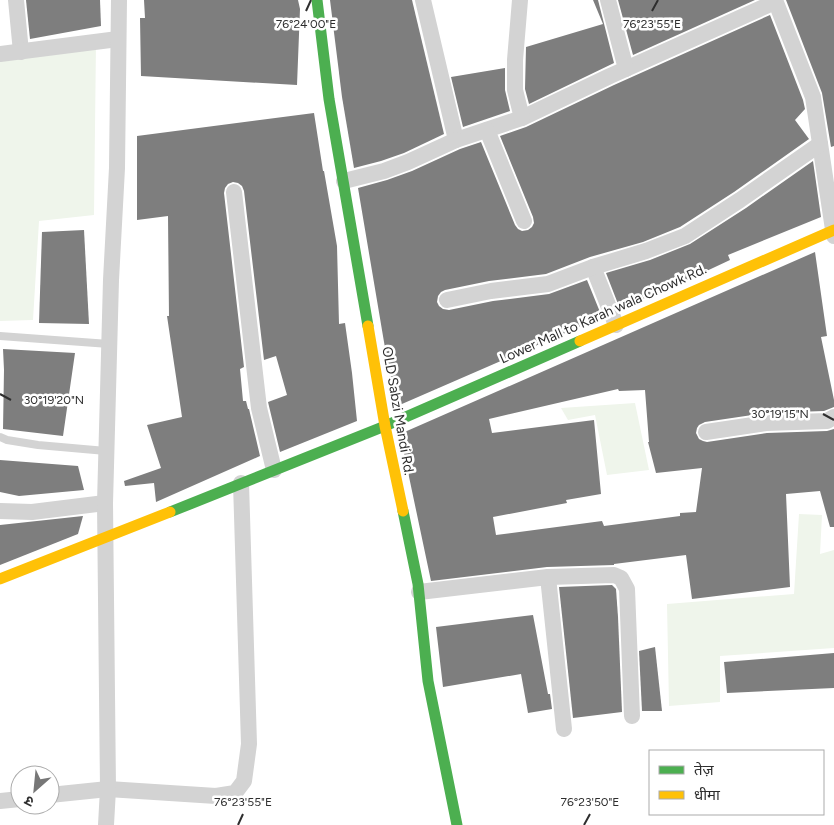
<svg xmlns="http://www.w3.org/2000/svg" width="834" height="825" font-family="Figtree,'Noto Sans Devanagari',sans-serif">
<style>
.green{fill:#eff5eb}
.building{fill:#7e7e7e;fill-rule:evenodd}
.lines{fill:none;stroke-linecap:round;stroke-linejoin:round}
.lane{stroke:#d3d3d3;stroke-width:8}
.street{stroke:#d3d3d3;stroke-width:16}
.fast{stroke:#4caf50;stroke-width:11}
.slow{stroke:#ffc107;stroke-width:11}
.ticks{fill:none;stroke:#2e2e2e;stroke-width:2}
.labels{text-anchor:middle;dominant-baseline:central;stroke-width:5;stroke-linejoin:round;paint-order:stroke}
.street-label{font-size:14px;fill:#2e2e2e;stroke:#fff}
.ticks-label{font-size:12px;text-anchor:middle;fill:#2e2e2e;stroke:#fff;stroke-width:5;stroke-linejoin:round;paint-order:stroke}
</style>
<rect width="100%" height="100%" fill="#fff"/>
<!-- green -->
<g class="green">
<path d="M96,42L94,215L39,221L33,320L0,321V52Z"/>
<path d="M635,403L649,470L607,475L595,415L568,420L561,408Z"/>
<path d="M799,514L822,515L820,554L834,550V648L720,656V702L669,706L667,604L794,594Z"/>
</g>
<!-- building -->
<g class="building">
<path d="M26,0H100L101,26L30,39Z"/>
<path d="M144,0H298L300,9L297,85L141,76L140,18H145Z"/>
<path d="M330,0H412L444,134L404,153L381,161L354,168L342,97Z"/>
<path d="M593,0H598L614,63L529,104L525,89L526,47L603,24Z"/>
<path d="M618,0H755L633,55Z"/>
<path d="M786,0H834V146L831,147L822,93Z"/>
<path d="M770,15L803,100L805,109L795,120L809,139L734,192L680,227L643,242L590,257L546,274L489,281L445,290L441,292L438,296L437,302L439,306L443,309L449,310L493,301L549,294L587,280L602,317L395,407L358,188L387,180L412,171L460,149L481,142L515,225L518,229L522,231L528,230L532,227L534,223L533,217L500,136L526,127L614,85Z"/>
<path d="M505,68V90L510,111L463,127L451,77Z"/>
<path d="M314,113L323,171H324L337,246L339,324L345,323L352,373L357,421L280,452L268,402L287,395L276,356L264,360L244,191L242,186L238,183L233,182L228,184L225,188L224,193L244,367L240,369L243,401H246L248,409H249L260,456L156,502L154,483L125,486L124,481L161,468L147,425L182,417L167,316H169L168,216L137,220V136Z"/>
<path d="M813,161L821,217L728,255L730,260L698,275L620,309L606,273L650,260L690,244L746,208Z"/>
<path d="M84,230L89,324L39,323L42,232Z"/>
<path d="M815,252L827,336L821,337L834,400V407L824,411L766,413L705,422L699,425L697,428L696,433L699,439L703,441L707,442L767,433L827,431L834,429V527H830L820,491L786,494L790,587L692,599L686,555L614,564V565L547,567L431,581L400,434ZM618,389L619,391L645,390L649,442H648L656,473L702,468L696,512L680,513V516L604,526L602,521L496,535L493,517L567,503L566,500L601,494L594,420L492,433L489,419Z"/>
<path d="M3,349L75,353L63,436L3,429L4,370Z"/>
<path d="M0,460L78,466L84,490L19,496L0,492Z"/>
<path d="M83,516L78,534L0,565V525Z"/>
<path d="M612,585L616,589L618,617L622,712L573,718L559,587Z"/>
<path d="M533,615L548,694H550L552,709L528,713L521,674L443,687L436,627Z"/>
<path d="M655,647L662,711H642L639,651Z"/>
<path d="M834,653V688L727,693L724,662Z"/>
</g>
<g class="lines">
<!-- lane -->
<g class="lane">
<path d="M0,336L109,344"/>
<path d="M0,437L7,440L38,445L106,451"/>
</g>
<!-- street -->
<g class="street">
<path d="M16,0L21,52"/>
<path d="M423,0L456,140L522,118L610,76L775,2"/>
<path d="M520,0L515,60V90L522,118"/>
<path d="M608,0L626,69"/>
<path d="M775,0L813,97L834,236"/>
<path d="M0,54L118,39"/>
<path d="M487,130L524,221"/>
<path d="M344,181L384,171L408,162L456,140"/>
<path d="M234,192L259,408L274,470"/>
<path d="M593,267L616,325"/>
<path d="M447,300L491,291L548,284L593,267L646,251L685,236L740,200L820,144"/>
<path d="M706,432L766,423L827,421L834,417"/>
<path d="M0,511L32,512L105,503"/>
<path d="M548,577L564,729"/>
<path d="M419,592L548,577L614,575L621,578L627,589L632,716"/>
<path d="M50,795L108,789L216,796L235,793L244,781L249,744L241,483"/>
<path d="M0,801L20,799"/>
<path d="M106,825L108,789L105,503L111,280L117,168L119,0"/>
</g>
<!-- fast -->
<g class="fast">
<path d="M317,0L329,99L368,326"/>
<path d="M403,511L418,584L428,681L457,825"/>
<path d="M170,512L385,426L580,341"/>
</g>
<!-- slow -->
<g class="slow">
<path d="M368,326L385,426L403,511"/>
<path d="M580,341L834,230"/>
<path d="M0,579L170,512"/>
</g>
</g>
<!-- ticks -->
<path class="ticks" d="M306,11L311,0M652,11L658,0M0,394L11,400M823,414L834,420M238,825L243,814M584,825L590,814"/>
<g class="labels">
<!-- street labels -->
<g class="street-label">
<text transform="translate(603 314) rotate(-24)">Lower Mall to Karah wala Chowk Rd.</text>
<text transform="translate(398 411) rotate(80)">OLD Sabzi Mandi Rd.</text>
</g>
</g>
<g class="ticks-label">
<text x="306" y="28">76°24'00"E</text>
<text x="652" y="28">76°23'55"E</text>
<text x="54" y="404">30°19'20"N</text>
<text x="780" y="418">30°19'15"N</text>
<text x="243" y="806">76°23'55"E</text>
<text x="590" y="806">76°23'50"E</text>
</g>
<!-- legend -->
<rect x="649" y="750" width="175" height="65" fill="#ffffff" stroke="#ababab"/>
<rect x="659" y="766" width="25" height="8" fill="#4caf50" stroke="#ababab"/>
<text x="694" y="775" font-size="15" fill="#2e2e2e">तेज़</text>
<rect x="659" y="791" width="25" height="8" fill="#ffc107" stroke="#ababab"/>
<text x="694" y="800" font-size="15" fill="#2e2e2e">धीमा</text>
<!-- north arrow -->
<g transform="translate(35 790) rotate(207)"><circle r="24" fill="#ffffff" stroke="#ababab"/>
<path d="M0-4L9 19L0 12L-9 19Z" fill="#777777"/>
<text y="-8" font-size="14" font-weight="bold" text-anchor="middle" fill="#2e2e2e">उ</text>
</g>
</svg>
